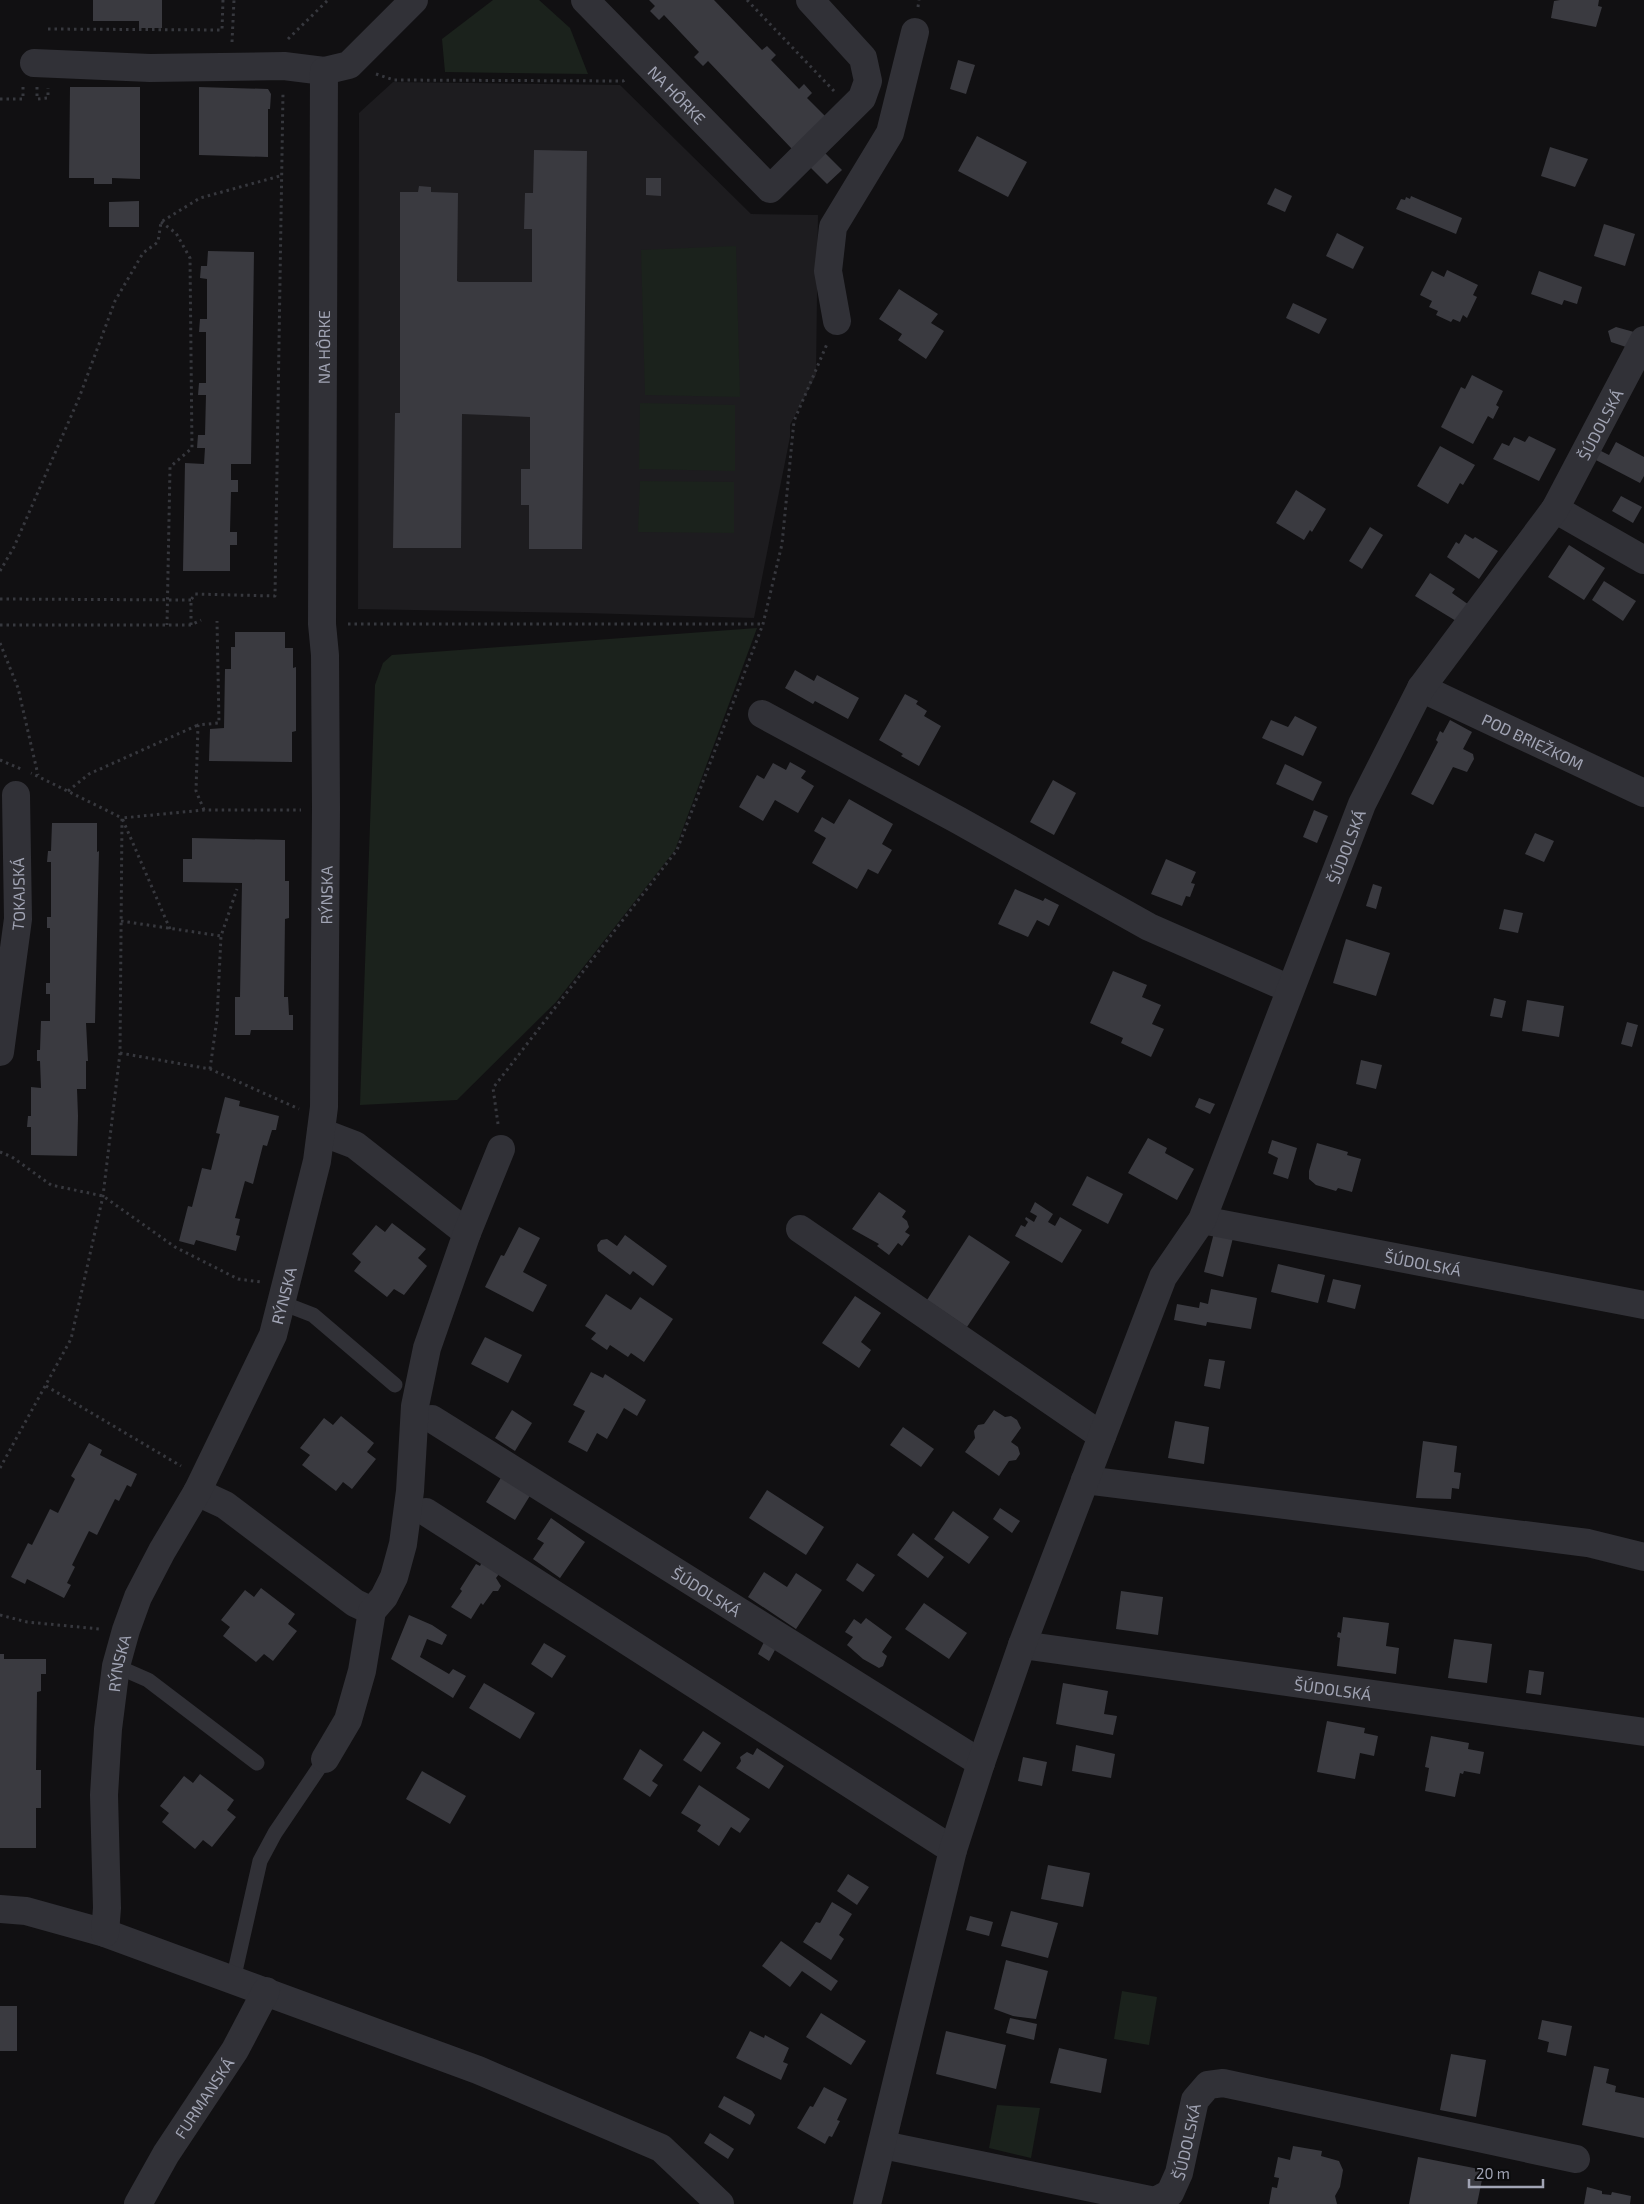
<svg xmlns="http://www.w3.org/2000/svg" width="1644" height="2204" font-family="'Exo 2',sans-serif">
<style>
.built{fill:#1d1c1f}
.green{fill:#1b221c}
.building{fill:#3a3a40}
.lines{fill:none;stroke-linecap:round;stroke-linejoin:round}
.path{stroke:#37383e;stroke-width:3;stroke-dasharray:2.5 4;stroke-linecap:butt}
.service{stroke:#313137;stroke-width:15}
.minor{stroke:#313137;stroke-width:28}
.labels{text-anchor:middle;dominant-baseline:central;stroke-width:4;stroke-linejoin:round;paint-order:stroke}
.street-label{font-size:16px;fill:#a1a4b4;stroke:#0c0c0d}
</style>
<rect width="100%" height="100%" fill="#111012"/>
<!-- built -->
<path class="built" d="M393,82L620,85L751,214L818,215L816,375L790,425V437L754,618L585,613L358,609L359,113Z"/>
<!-- green -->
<g class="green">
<path d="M493,0H539L570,28L588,74L445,72L442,39Z"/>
<path d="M736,246L740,397L645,395L641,250Z"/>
<path d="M640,403L735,405V471L639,469Z"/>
<path d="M640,481L734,482V533L638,532Z"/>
<path d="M757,628L675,850L556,1002L457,1100L360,1105L375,685L383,663L392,655Z"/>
<path d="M1122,1991L1157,1997L1149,2045L1114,2039Z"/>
<path d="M997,2105L1040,2108L1031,2158L989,2148Z"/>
</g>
<!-- building -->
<g class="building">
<path d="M93,0H162V28H139V21H93Z"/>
<path d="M649,0H714L762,50L767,46L776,55L771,60L799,89L804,84L812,93L807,98L826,117L792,149L708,61L703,66L694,57L699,52L664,15L659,20L650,11L655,6Z"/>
<path d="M1560,0H1599L1598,6L1602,7L1596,27L1551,18L1554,1Z"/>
<path d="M958,60L975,65L966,94L950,89Z"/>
<path d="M70,87H140V179L112,178V184H94V178H69Z"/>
<path d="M199,87L268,89L271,94L270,109H268V157L199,155Z"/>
<path d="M977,136L1027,162L1008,197L958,171Z"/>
<path d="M1550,147L1588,159L1575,187L1541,176Z"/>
<path d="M534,150L587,151L582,549H529V505H521V469H530V417L462,414L461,548H393L395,413H400V192H418L419,186L431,187V192L458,193L457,281L459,282H532V229H524L525,193H533Z"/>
<path d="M823,151L842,170L827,184L808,165Z"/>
<path d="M646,178H661V196L646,195Z"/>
<path d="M1275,188L1292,196L1285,212L1267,204Z"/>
<path d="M1411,196L1462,218L1456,234L1396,209L1401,199L1405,200L1406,197L1410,199Z"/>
<path d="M139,201V227H109V202Z"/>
<path d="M1604,224L1635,234L1625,266L1594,256Z"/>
<path d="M1337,233L1364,247L1353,269L1326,256Z"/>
<path d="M208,251L254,252L251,464H231V480H238V492H231L230,532H237V545H230V571H183L185,463L204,464L205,448H197L198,435H205L206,395H198L199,383H206V332H199L200,319H207V279L200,278L201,266H207Z"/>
<path d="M1447,270L1478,285L1473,295L1477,297L1467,318L1463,315L1460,322L1453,319L1451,322L1436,315L1438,311L1429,307L1432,301L1420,295L1432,271L1444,277Z"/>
<path d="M1539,271L1582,287L1577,304L1564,300L1562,305L1531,294Z"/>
<path d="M899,289L938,314L931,323L944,331L926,359L898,340L902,334L879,319Z"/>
<path d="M1293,303L1327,319L1319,334L1286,318Z"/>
<path d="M1616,327L1634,332L1629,348L1611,342L1608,331Z"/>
<path d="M1472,375L1503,391L1496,405L1499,407L1493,419L1488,416L1473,444L1441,427L1461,387L1465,389Z"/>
<path d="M1529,436L1556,449L1539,481L1493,459L1502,443L1509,446L1514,437L1525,442Z"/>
<path d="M1616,442L1644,457V476L1640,483L1592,458L1597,449L1609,455Z"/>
<path d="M1440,446L1475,465L1463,485L1460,483L1448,504L1417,486Z"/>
<path d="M1296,490L1326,509L1312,532L1310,530L1304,540L1276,523Z"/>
<path d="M1621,496L1642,507L1633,523L1612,511Z"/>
<path d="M1370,527L1383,535L1362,569L1349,561Z"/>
<path d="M1465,534L1473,539L1475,537L1498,551L1479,579L1447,557L1456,542L1459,544Z"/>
<path d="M1569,545L1605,568L1584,600L1548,577Z"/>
<path d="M1430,573L1455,589L1452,593L1472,607L1461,624L1415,596Z"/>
<path d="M1604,581L1636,601L1623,621L1592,600Z"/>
<path d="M235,632H285V648H293V668L296,667V731L292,732V762L209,761L210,729L224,728L225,669H231V647H235Z"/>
<path d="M795,670L814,681L817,675L859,698L848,719L815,701L813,704L785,688Z"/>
<path d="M905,694L918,701L916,704L927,711L924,716L941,726L919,766L901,756L903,754L879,740Z"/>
<path d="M1295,716L1317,727L1303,756L1262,738L1271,720L1288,727Z"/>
<path d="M1450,720L1472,732L1463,749L1473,754L1474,759L1467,772L1453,767L1433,805L1411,794L1438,742L1436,740L1440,731L1443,733Z"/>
<path d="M790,762L806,771L801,778L814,786L798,813L775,800L763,821L739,807L757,775L764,779L773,763L786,770Z"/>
<path d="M1285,764L1322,782L1313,801L1276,784Z"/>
<path d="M1053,780L1076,793L1054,835L1030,822Z"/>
<path d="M849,799L893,824L882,844L892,850L878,874L868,869L857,889L812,863L826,838L814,831L822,817L834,824Z"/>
<path d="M1314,810L1328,816L1317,843L1303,837Z"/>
<path d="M52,823H97V852L99,851L95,1023H86L88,1061H86V1089H77L78,1116L77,1156L31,1155V1127H27L28,1116H31V1087L41,1088L40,1061H37V1050H40L41,1021H50V994H46V983H50V928H47V917H51V862H47L48,851H51Z"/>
<path d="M1535,833L1554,841L1544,862L1525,854Z"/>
<path d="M192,838L285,840V881H289V918L285,919L284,997H288L289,1015H293V1030H251L250,1035H235V997H240L242,883L183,882V859H192Z"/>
<path d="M1166,859L1196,872L1191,883L1195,884L1190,897L1186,896L1182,906L1151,894Z"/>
<path d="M1373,884L1382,887L1376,909L1366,906Z"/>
<path d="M1015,889L1043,901L1045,898L1059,905L1049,926L1037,920L1028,937L998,924Z"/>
<path d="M1504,909L1523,913L1518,933L1499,929Z"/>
<path d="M1346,939L1390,953L1376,996L1333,983Z"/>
<path d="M1113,971L1147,985L1142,997L1161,1005L1152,1024L1164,1029L1151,1057L1121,1043L1123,1038L1090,1023Z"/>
<path d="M1494,998L1506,1001L1502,1018L1490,1016Z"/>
<path d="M1527,1000L1564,1006L1559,1037L1522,1031Z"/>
<path d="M1627,1022L1638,1025L1632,1047L1621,1044Z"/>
<path d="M1361,1060L1382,1065L1376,1089L1356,1084Z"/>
<path d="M225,1097L240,1101L239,1106L279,1116L276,1130H272L267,1146L263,1145L253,1184L245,1181L235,1218L240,1219L236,1235L240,1236L236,1251L196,1240L194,1245L179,1241L188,1206L192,1207L202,1168L211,1170L220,1134L216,1133Z"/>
<path d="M1199,1098L1215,1104L1210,1114L1195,1107Z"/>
<path d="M1148,1138L1167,1148L1165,1153L1194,1169L1177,1200L1128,1173Z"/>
<path d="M1272,1140L1297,1148L1288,1179L1273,1174L1278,1158L1268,1153Z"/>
<path d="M1317,1143L1348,1152L1347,1155L1361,1159L1352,1192L1338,1188L1336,1191L1316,1185L1309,1179V1171Z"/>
<path d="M1087,1176L1123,1194L1108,1224L1072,1205Z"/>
<path d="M879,1192L906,1211L902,1217L907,1221L909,1227L905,1232L910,1235L902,1246L898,1243L889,1255L877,1246L879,1244L852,1229Z"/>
<path d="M1035,1202L1053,1214L1048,1222L1055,1226L1060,1217L1082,1230L1062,1263L1015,1236L1021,1225L1025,1227L1028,1222L1025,1219L1026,1217L1034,1222L1037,1216L1030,1212Z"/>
<path d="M392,1223L426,1249L418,1258L427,1266L404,1295L394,1289L387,1297L354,1271L361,1262L352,1254L376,1225L385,1232Z"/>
<path d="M1216,1225L1235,1230L1223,1277L1204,1272Z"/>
<path d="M519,1227L540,1238L523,1272L547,1285L533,1312L485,1287L501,1255L504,1256Z"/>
<path d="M625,1235L667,1266L653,1286L633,1271L630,1275L598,1251L597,1245L601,1240L607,1239L617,1246Z"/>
<path d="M969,1235L1010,1262L967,1327L927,1300Z"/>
<path d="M1278,1264L1325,1275L1318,1303L1271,1292Z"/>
<path d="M1333,1279L1361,1285L1355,1309L1327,1302Z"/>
<path d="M1211,1289L1257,1298L1251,1329L1207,1322L1206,1326L1174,1320L1177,1304L1199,1308L1200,1302L1208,1304Z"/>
<path d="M606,1294L631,1310L640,1297L673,1319L644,1362L631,1353L628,1357L610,1345L607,1350L591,1339L596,1333L585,1326Z"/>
<path d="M855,1296L881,1313L861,1342L871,1350L859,1368L822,1343Z"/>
<path d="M485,1337L522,1355L508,1383L471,1364Z"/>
<path d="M1209,1359L1225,1361L1220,1389L1204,1386Z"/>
<path d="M591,1372L603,1378L605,1374L646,1400L637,1416L624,1408L607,1439L597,1433L587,1452L568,1442L585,1411L573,1405Z"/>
<path d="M512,1410L532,1423L515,1451L495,1438Z"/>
<path d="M994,1410L1005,1417L1011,1416L1017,1420L1021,1428L1011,1442L1018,1447L1020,1454L1016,1460L1009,1461L999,1476L965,1452L975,1438L974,1431L978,1425L984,1424Z"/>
<path d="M341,1416L374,1443L367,1452L376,1459L352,1489L343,1482L336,1491L302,1465L310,1455L300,1448L324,1418L333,1425Z"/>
<path d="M1175,1421L1209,1427L1204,1464L1168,1458Z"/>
<path d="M903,1427L934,1449L921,1467L890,1445Z"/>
<path d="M1423,1441L1457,1446L1454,1472L1461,1473L1459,1489L1452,1488L1451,1499L1416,1498Z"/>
<path d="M89,1443L102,1450L100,1455L137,1474L131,1487L127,1485L119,1501L115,1499L97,1535L89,1531L72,1565L75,1567L67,1583L71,1585L64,1598L27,1579L25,1584L11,1577L28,1543L32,1545L50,1509L58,1513L75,1479L71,1476Z"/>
<path d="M502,1476L531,1494L515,1520L486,1502Z"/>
<path d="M767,1490L824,1527L806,1555L749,1518Z"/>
<path d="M1000,1508L1020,1521L1012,1533L993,1519Z"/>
<path d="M953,1511L989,1537L969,1564L934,1539Z"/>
<path d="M551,1518L585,1542L560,1578L533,1559L544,1543L537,1539Z"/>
<path d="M913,1533L944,1557L928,1578L897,1555Z"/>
<path d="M482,1562L499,1574L496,1578L501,1586L498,1591H493L483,1605L481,1603L471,1619L451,1607L462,1591L460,1589L476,1564L480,1566Z"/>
<path d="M857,1563L875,1575L863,1592L846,1580Z"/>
<path d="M764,1572L787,1587L796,1573L822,1590L796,1629L748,1597Z"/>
<path d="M261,1588L295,1614L288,1624L297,1631L273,1661L264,1654L256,1662L223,1636L230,1627L221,1620L245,1590L254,1597Z"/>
<path d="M1121,1591L1163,1597L1158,1635L1116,1629Z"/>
<path d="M924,1603L967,1633L949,1659L905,1629Z"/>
<path d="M409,1615L432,1625L447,1635L442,1645L427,1639L420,1657L449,1674L453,1669L466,1676L453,1698L391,1659Z"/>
<path d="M1343,1617L1389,1623L1386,1646L1399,1648L1396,1674L1337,1666L1340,1638L1337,1637L1338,1632L1341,1633Z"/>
<path d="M866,1618L892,1637L882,1652L887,1656L883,1666L879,1668L863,1659L847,1645L853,1637L845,1632L854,1619L861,1624Z"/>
<path d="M1454,1639L1492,1644L1487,1683L1448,1678Z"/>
<path d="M764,1642L776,1648L769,1661L758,1654Z"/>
<path d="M544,1643L566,1656L552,1678L531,1664Z"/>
<path d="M0,1654H4V1659H46V1674H41V1691L37,1692L36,1770H41V1808H36V1848H0Z"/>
<path d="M1529,1670L1544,1672L1541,1695L1526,1693Z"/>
<path d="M484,1683L535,1713L520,1739L469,1708Z"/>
<path d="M1063,1683L1108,1691L1104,1714L1117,1716L1113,1735L1056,1724Z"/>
<path d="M1327,1721L1365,1728L1364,1733L1378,1736L1374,1756L1360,1753L1355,1779L1317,1772Z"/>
<path d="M703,1731L721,1743L701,1772L683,1760Z"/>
<path d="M1431,1736L1469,1743L1468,1749L1484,1752L1480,1774L1464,1771L1463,1774L1460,1773L1455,1797L1425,1791L1429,1768L1425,1767Z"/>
<path d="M1076,1745L1115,1754L1111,1778L1072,1771Z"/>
<path d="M757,1748L784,1766L769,1789L736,1768L741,1761L740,1757L747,1752L753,1755Z"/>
<path d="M640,1749L663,1765L652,1781L658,1785L650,1797L623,1779Z"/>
<path d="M1023,1757L1047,1762L1042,1786L1018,1781Z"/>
<path d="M422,1771L466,1796L450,1824L406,1799Z"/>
<path d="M200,1774L234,1800L227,1810L236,1817L212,1847L203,1840L195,1849L162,1822L169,1813L160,1806L184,1776L193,1783Z"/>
<path d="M699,1785L750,1819L740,1833L731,1827L719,1846L697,1831L701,1825L681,1813Z"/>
<path d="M1048,1865L1090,1873L1083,1907L1041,1899Z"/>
<path d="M848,1874L869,1887L857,1905L837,1891Z"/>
<path d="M832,1902L852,1914L839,1935L844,1939L831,1960L803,1942L816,1922L820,1923Z"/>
<path d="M1011,1911L1058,1923L1048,1958L1001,1946Z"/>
<path d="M970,1916L993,1922L989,1936L966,1930Z"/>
<path d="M781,1941L838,1981L831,1991L802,1971L790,1987L762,1966Z"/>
<path d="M1006,1960L1048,1971L1036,2019L1013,2016L994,2009Z"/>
<rect x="0" y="2006" width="17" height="45"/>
<path d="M821,2013L866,2041L851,2065L806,2037Z"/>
<path d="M1010,2018L1037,2024L1034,2040L1006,2033Z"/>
<path d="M1542,2020L1572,2026L1566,2056L1547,2052L1549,2042L1538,2039Z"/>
<path d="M750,2031L764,2038L765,2035L789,2048L783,2062L788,2064L781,2080L736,2058Z"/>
<path d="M946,2031L1006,2045L996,2089L936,2074Z"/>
<path d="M1059,2048L1107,2059L1101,2093L1050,2083Z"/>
<path d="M1451,2054L1486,2060L1476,2117L1440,2110Z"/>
<path d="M1594,2066L1609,2069L1606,2083L1616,2086L1615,2092L1644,2098V2138L1582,2125Z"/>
<path d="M824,2087L847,2099L837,2120L840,2121L832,2137L829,2136L825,2144L797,2128L810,2106L813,2107Z"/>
<path d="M724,2096L752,2111L755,2115L750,2125L718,2107Z"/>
<path d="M710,2133L734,2149L728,2159L704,2143Z"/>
<path d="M1293,2146L1322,2151L1321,2156L1339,2161L1343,2170L1340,2187L1335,2196L1337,2204H1269L1272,2187L1277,2188L1279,2178L1274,2177L1278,2157L1290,2160Z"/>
<path d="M1418,2157L1484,2170L1477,2204H1409Z"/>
<path d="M1587,2187L1602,2191V2194L1611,2195L1612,2192L1631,2196L1630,2204H1584Z"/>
</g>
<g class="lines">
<!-- path -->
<g class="path">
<path d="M747,0L834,91"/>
<path d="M918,7L919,0"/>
<path d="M48,29L222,30L223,0"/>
<path d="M288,39L328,0"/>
<path d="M232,42L234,0"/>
<path d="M376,74L394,80L623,81L626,79"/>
<path d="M37,87V99L48,98V88"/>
<path d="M0,99H23V85"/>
<path d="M161,222L176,233L190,258L192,448L170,467L167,625"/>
<path d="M0,571L14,547L79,398L115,301L143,253L158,242L161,222L200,198L280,176"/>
<path d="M0,599L191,600"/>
<path d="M348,624H763"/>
<path d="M0,625H191L201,620"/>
<path d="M191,625V600L195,594L275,596L283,92"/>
<path d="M0,643L18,688L38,775"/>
<path d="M0,760L21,769"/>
<path d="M68,791L89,774L198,725"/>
<path d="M204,810L196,791L198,725L219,723L217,621"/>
<path d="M121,921L221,936"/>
<path d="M170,929L122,818L204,810H301"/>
<path d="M120,1053L210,1069L299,1109"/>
<path d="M210,1069L217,1019L221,936L237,889"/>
<path d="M498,1124L493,1088L677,850L763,624L782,544L794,421L827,344"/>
<path d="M0,1152L12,1157L51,1185L103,1196L175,1247L238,1279L261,1282"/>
<path d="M46,1386L181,1466"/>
<path d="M0,1468L71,1339L103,1196L120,1053L122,818L31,773"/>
<path d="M0,1615L27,1622L100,1629"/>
</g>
<!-- service -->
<g class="service">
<path d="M282,1303L313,1315L395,1385"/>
<path d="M116,1666L148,1680L257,1763"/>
<path d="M233,1980L260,1861L275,1833L325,1759"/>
</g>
<!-- minor -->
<g class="minor">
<path id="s1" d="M585,0L770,189L862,98L868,81L863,58L810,0"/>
<path d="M34,63L150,68L284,66L324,71"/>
<path d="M837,321L828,271L833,227L890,133L915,32"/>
<path d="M1555,509L1644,560"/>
<path id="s2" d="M1421,688L1644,793"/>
<path d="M762,714L958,820L1149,927L1290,989"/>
<path id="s3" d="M0,1052L18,919L16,795"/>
<path d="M321,1132L355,1145L467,1233"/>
<path id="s4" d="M1202,1220L1644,1305"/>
<path d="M800,1229L1102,1436"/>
<path id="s5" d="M432,1419L981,1763"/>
<path d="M1085,1480L1588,1543L1644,1557"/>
<path d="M197,1492L225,1505L355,1603L372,1611"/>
<path d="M426,1512L953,1850"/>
<path id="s6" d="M1022,1645L1644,1732"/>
<path d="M325,1759L348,1720L362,1671L372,1611L384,1597L394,1577L403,1544L410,1491L415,1406L427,1348L467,1233L501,1149"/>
<path d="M0,1909L26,1911L105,1933L478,2070L661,2148L720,2204"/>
<path id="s7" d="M105,1933L107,1908L104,1795L108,1729L116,1666L126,1630L138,1597L162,1551L197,1492L273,1335L317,1161L324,1107L326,808L325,655L322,624L324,71L349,65L414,0"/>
<path id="s8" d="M883,2145L1155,2201L1170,2193L1179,2173L1195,2100L1208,2085L1223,2083L1576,2159"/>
<path id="s9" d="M138,2204L166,2154L235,2050L266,1991"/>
<path id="s10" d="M867,2204L953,1850L981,1763L1022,1645L1163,1277L1202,1220L1362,804L1421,688L1555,509L1644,340"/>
</g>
</g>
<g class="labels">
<!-- street labels -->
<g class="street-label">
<text stroke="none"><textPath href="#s1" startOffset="132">NA HÔRKE</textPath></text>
<text stroke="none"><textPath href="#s7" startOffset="1629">NA HÔRKE</textPath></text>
<text stroke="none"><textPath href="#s10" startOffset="1939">ŠÚDOLSKÁ</textPath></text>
<text stroke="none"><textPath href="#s2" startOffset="124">POD BRIEŽKOM</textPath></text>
<text stroke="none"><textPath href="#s10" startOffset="1444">ŠÚDOLSKÁ</textPath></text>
<text stroke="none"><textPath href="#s3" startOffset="159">TOKAJSKÁ</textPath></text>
<text stroke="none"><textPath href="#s7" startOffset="1081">RÝNSKA</textPath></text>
<text stroke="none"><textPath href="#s4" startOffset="225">ŠÚDOLSKÁ</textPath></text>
<text stroke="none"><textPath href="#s7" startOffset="676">RÝNSKA</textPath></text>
<text stroke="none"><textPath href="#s5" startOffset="324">ŠÚDOLSKÁ</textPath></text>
<text stroke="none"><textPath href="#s7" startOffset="271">RÝNSKA</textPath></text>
<text stroke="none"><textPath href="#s6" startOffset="314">ŠÚDOLSKÁ</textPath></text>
<text stroke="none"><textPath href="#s9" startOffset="125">FURMANSKÁ</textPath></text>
<text stroke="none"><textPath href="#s8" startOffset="349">ŠÚDOLSKÁ</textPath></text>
</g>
</g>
<!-- scale -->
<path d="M1469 2179v8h74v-8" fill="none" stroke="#a1a4b4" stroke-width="2.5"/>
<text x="1476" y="2179" font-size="15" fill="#a1a4b4" stroke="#0c0c0d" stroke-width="4" paint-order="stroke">20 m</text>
</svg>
